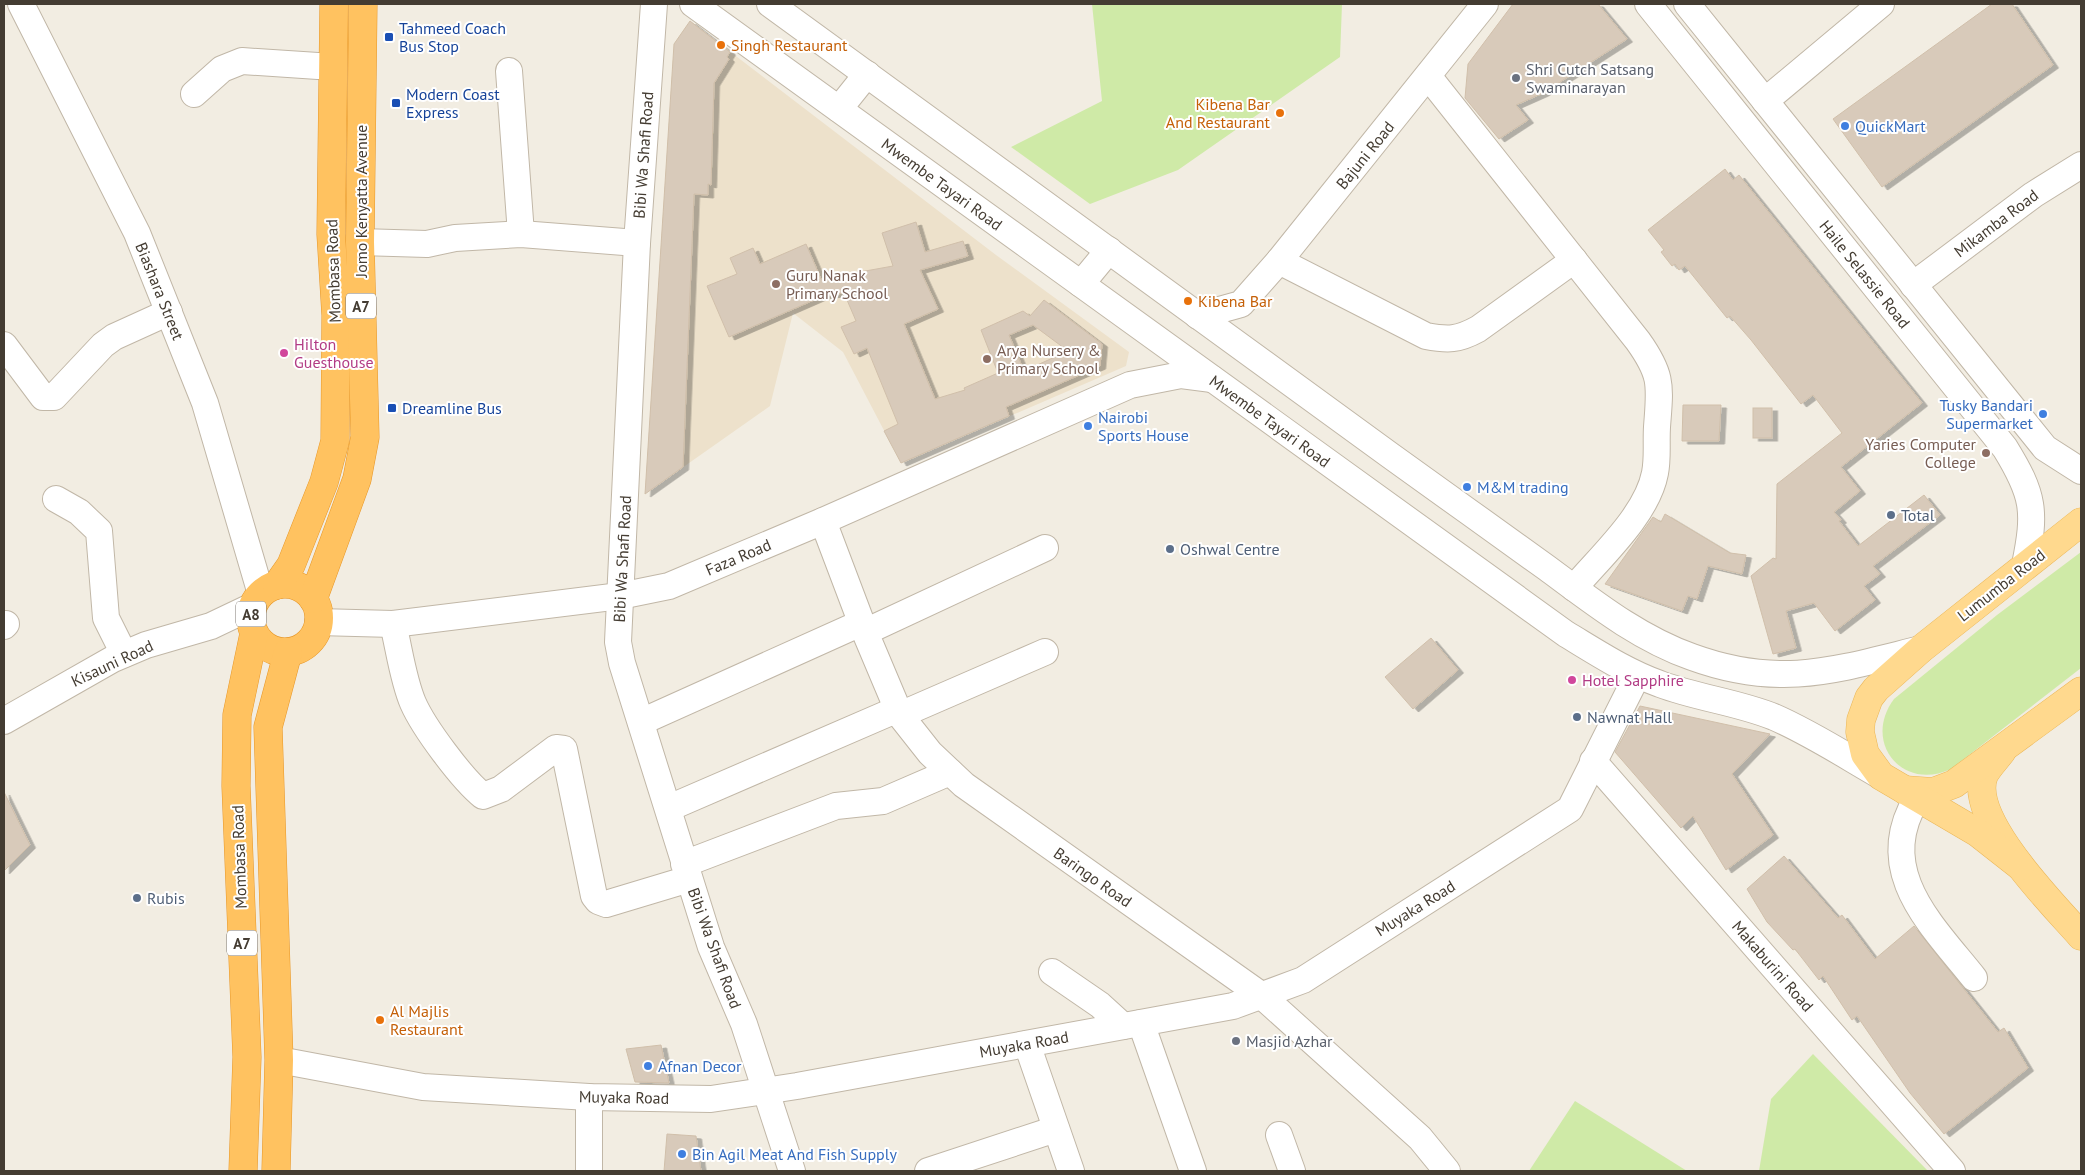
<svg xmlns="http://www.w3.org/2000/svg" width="2085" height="1175" font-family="'PT Sans',sans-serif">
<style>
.education{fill:#ede1cb}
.green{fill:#cfeaa7}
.building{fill:#d8caba;stroke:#d0bfaa;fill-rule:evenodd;filter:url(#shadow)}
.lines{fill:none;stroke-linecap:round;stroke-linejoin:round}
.minor-casing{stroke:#c1b7a7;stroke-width:28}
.major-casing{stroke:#ebb758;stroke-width:29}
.highway-casing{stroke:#e79728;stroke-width:29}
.minor{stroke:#fff;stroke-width:26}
.major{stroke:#ffd98e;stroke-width:28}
.highway{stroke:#ffc260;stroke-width:28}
.transit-dot{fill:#1a4fb4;stroke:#fff;stroke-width:2}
.food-dot{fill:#e8710a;stroke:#fff;stroke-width:2}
.worship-dot{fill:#6b7280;stroke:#fff;stroke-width:2}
.shop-dot{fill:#3f7fe0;stroke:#fff;stroke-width:2}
.education-dot{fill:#8d6e63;stroke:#fff;stroke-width:2}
.hotel-dot{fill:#d1479c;stroke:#fff;stroke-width:2}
.service-dot{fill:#5c6f8a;stroke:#fff;stroke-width:2}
.labels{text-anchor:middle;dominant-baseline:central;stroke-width:4;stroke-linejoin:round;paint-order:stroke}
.shield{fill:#fff;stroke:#7c7670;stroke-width:1}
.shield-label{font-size:15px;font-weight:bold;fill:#443c32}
.transit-label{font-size:16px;fill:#164399;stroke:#fff;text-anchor:start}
.food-label{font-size:16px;fill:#c56008;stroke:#fff;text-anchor:start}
.worship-label{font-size:16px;fill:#5b616d;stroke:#fff;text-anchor:start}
.shop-label{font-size:16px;fill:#366cbe;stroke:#fff;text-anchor:start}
.street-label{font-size:16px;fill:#443c32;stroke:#fff}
.education-label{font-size:16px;fill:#785e54;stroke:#fff;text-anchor:start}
.hotel-label{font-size:16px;fill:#b23c85;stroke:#fff;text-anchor:start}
.service-label{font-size:16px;fill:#4e5e75;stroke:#fff;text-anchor:start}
</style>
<defs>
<filter id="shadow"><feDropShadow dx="5.5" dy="3" stdDeviation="0" flood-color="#0004"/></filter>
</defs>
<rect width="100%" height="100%" fill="#f2ede2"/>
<!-- education -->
<path class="education" d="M690,21L996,255L1129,352L1126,366L901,463L843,352L793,313L770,406L645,494L674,44Z"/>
<!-- green -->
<g class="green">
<path d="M1092,4H1342L1340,57L1178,170L1090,204L1011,147L1102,101Z"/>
<path d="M2081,552V668L1951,769C1902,792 1862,742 1894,699L1997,615Z"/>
<path d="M1813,1054L1928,1171H1759L1771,1099Z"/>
<path d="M1575,1101L1687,1171H1529Z"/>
</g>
<!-- building -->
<g class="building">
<path d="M1513,4H1598L1627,39L1543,93L1516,105L1528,120L1499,139L1465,98L1468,64Z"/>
<path d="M1992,4H2012L2053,65L1882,187L1833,119Z"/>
<path d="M690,21L730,52L727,57L729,59L714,83L711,185L708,184V195L694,194L683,467L645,494L674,44Z"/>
<path d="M1725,169L1733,180L1739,175L1922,403L1841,467L1860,491L1834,512L1841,520L1839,521L1858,546L1924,495L1940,515L1873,566L1880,574L1864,586L1875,600L1835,631L1814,603L1786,611L1796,648L1773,654L1751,576L1773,558L1776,559L1777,484L1842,433L1813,395L1801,404L1751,340L1730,316L1727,318L1685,266L1679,270L1675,264L1672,266L1661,252L1664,250L1648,230Z"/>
<path d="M916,222L925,252L963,241L968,256L920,270L938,309L904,324L935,399L965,390L964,388L998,373L981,330L1023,311L1030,316L1044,300L1102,344L1100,366L1006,407L1009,416L901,463L884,431L898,424L867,348L854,354L841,327L856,321L844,293L823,296L729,337L707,286L737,274L730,258L753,248L760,264L806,244L821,279L893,266L882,233ZM1033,325L1068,351L1024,371L1009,335Z"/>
<path d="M1683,405H1721L1719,441H1682Z"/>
<rect x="1753" y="408" width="19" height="30"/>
<path d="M1665,514L1730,553L1746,555L1742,574L1708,566L1697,599L1688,596L1682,611L1605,584L1653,517L1661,522Z"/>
<path d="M1431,638L1458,670L1413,709L1385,677Z"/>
<path d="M1640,706L1770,734L1732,774L1773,835L1726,870L1693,816L1681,828L1615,752Z"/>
<path d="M4,792L30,845L4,871Z"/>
<path d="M1784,856L1838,918L1842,915L1875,959L1914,926L1998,1032L2004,1028L2028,1068L1944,1134L1910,1093L1857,1016L1852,1020L1823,976L1819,980L1795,949L1793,950L1767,922L1747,889Z"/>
<path d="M661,1045L669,1083L635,1082L626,1049Z"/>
<path d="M667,1134L696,1136L701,1171H664Z"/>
</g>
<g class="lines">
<!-- minor casing -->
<g class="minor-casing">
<g id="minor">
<path d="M21,4L137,233L205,403L261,594"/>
<path d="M654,4L637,243L618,642L622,663L711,947L744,1024L792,1171"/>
<path d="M693,4L1566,634C1596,652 1626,672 1660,684C1697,698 1737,702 1774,717C1811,733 1846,756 1881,776"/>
<path d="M770,4C977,154 1184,305 1391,456C1443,493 1495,531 1547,568C1593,602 1638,638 1692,657C1780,689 1835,670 1921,649"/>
<path d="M1648,4L2005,448C2034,495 2036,511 2025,565"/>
<path d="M1687,4L2045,448L2081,471"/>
<path d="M509,71L521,234"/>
<path d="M1428,76L1638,341C1663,376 1660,386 1657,427C1656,443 1658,458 1655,473C1647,515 1601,556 1574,588"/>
<path d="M194,94L222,69L242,61L333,67"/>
<path d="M1765,101L1881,4"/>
<path d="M839,109L867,74"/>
<path d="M360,242L427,244L455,238L521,234L637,243"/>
<path d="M1279,261L1426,336C1448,340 1458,340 1478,329L1574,260"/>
<path d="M1081,284L1109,250"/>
<path d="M1913,285L2033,195L2081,165"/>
<path d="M1198,316L1241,304L1279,261L1485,4"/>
<path d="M4,345L43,397H54L103,345L114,337L169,312"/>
<path d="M56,499L79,512L99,531L106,618L124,654"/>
<path d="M823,521L865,632L900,715L930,753L964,785L1261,995L1420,1138L1447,1171"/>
<path d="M318,622L393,624L620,596L669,586L823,521L1130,385L1181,375L1212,379"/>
<path d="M393,624C399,648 403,680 413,703C424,728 462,779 483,796L501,789L556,748L564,749L594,896L598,901L606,904L689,879"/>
<path d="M4,626L6,624"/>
<path d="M865,632L1045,548"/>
<path d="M900,715L1045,652"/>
<path d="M4,721L113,659L146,645L211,626L253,606"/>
<path d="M641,722L861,623"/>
<path d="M1593,761L1952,1171"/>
<path d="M1917,798C1873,871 1931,924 1974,978"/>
<path d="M669,808L898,709"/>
<path d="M684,864L836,806L883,801L950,772"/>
<path d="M1052,972L1100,1005L1123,1026"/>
<path d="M1141,1023L1193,1171"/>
<path d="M1027,1044L1071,1171"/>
<path d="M279,1060L423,1087L589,1097L711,1099L797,1086L1233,1006L1303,980L1570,809L1637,676"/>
<path d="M589,1097V1171"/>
<path d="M1279,1135L1292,1171"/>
<path d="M928,1171L1056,1129"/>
</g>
</g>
<!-- major casing -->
<g class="major-casing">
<g id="major">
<path d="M2002,751C1997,758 1988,767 1984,775C1967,819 2054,905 2081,936"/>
<path d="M1905,790L1933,792L1954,784L2081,691"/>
<path d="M2020,866L1978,833L1881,776L1865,754L1860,732L1861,720L1869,698L1876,689L1921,649L2081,522"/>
</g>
</g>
<!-- highway casing -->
<g class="highway-casing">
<g id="highway">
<circle cx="285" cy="618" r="34"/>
<path d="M277,585L291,565L324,482L335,441L336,315L331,234L334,4"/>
<path d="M313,599L357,479L365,437L360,242L363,4"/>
<path d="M243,1171L247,1057L236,786L237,715L254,634"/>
<path d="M276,1171L279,1060L268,727L288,652"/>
</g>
</g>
<!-- minor -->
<use href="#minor" class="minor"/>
<!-- major -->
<use href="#major" class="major"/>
<!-- highway -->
<use href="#highway" class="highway"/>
</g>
<!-- markers -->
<g class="transit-dot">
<rect x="384" y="32" width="10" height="10" rx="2.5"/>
<rect x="391" y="98" width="10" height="10" rx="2.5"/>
<rect x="387" y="403" width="10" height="10" rx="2.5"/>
</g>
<g class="food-dot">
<circle cx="721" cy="45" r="5"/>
<circle cx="1280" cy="113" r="5"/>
<circle cx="1188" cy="301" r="5"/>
<circle cx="380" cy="1020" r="5"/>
</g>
<g class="worship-dot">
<circle cx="1516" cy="78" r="5"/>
<circle cx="1236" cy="1041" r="5"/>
</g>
<g class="shop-dot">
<circle cx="1845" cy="126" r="5"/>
<circle cx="2043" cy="414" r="5"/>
<circle cx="1088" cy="426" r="5"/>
<circle cx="1467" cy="487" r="5"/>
<circle cx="648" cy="1066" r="5"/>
<circle cx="682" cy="1154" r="5"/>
</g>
<g class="education-dot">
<circle cx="776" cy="284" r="5"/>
<circle cx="987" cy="359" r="5"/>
<circle cx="1986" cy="453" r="5"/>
</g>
<g class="hotel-dot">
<circle cx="284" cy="353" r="5"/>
<circle cx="1572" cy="680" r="5"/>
</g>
<g class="service-dot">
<circle cx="1891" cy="515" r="5"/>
<circle cx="1170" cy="549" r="5"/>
<circle cx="1577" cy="717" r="5"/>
<circle cx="137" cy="898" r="5"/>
</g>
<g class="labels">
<!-- shield labels -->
<g class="shield">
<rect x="346" y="293.5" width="30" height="25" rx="4"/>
<rect x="236" y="601.5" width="30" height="25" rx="4"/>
<rect x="227" y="930.5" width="30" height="25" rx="4"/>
</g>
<g class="shield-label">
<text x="361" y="306">A7</text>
<text x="251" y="614">A8</text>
<text x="242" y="943">A7</text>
</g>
<!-- transit labels -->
<g class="transit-label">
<text x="399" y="28">Tahmeed Coach<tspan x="399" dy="18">Bus Stop</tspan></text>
<text x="406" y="94">Modern Coast<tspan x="406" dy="18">Express</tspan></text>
<text x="402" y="408">Dreamline Bus</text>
</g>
<!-- food labels -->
<g class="food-label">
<text x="731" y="45">Singh Restaurant</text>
<text x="1270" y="104" text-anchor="end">Kibena Bar<tspan x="1270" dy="18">And Restaurant</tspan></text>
<text x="1198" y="301">Kibena Bar</text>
<text x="390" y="1011">Al Majlis<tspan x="390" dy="18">Restaurant</tspan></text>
</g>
<!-- worship labels -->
<g class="worship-label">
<text x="1526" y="69">Shri Cutch Satsang<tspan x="1526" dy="18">Swaminarayan</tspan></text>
<text x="1246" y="1041">Masjid Azhar</text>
</g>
<!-- shop labels -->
<g class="shop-label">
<text x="1855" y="126">QuickMart</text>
<text x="2033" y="405" text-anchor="end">Tusky Bandari<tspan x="2033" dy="18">Supermarket</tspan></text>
<text x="1098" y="417">Nairobi<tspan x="1098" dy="18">Sports House</tspan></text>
<text x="1477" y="487">M&amp;M trading</text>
<text x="658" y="1066">Afnan Decor</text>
<text x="692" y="1154">Bin Agil Meat And Fish Supply</text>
</g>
<!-- street labels -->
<g class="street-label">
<text transform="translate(643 155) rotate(-86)">Bibi Wa Shafi Road</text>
<text transform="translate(1365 155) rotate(-51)">Bajuni Road</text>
<text transform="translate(942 184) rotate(36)">Mwembe Tayari Road</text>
<text transform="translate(361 201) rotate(-90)">Jomo Kenyatta Avenue</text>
<text transform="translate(1996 223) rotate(-37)">Mikamba Road</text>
<text transform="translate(333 271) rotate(-92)">Mombasa Road</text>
<text transform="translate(1865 274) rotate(51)">Haile Selassie Road</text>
<text transform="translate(160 291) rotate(68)">Biashara Street</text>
<text transform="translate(1270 421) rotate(36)">Mwembe Tayari Road</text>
<text transform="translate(738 557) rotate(-23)">Faza Road</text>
<text transform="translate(622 559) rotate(-87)">Bibi Wa Shafi Road</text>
<text transform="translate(2001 585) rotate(-38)">Lumumba Road</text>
<text transform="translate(112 663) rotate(-25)">Kisauni Road</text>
<text transform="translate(239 857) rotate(-92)">Mombasa Road</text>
<text transform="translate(1093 877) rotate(35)">Baringo Road</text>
<text transform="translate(1415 908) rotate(-32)">Muyaka Road</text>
<text transform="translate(715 948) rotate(70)">Bibi Wa Shafi Road</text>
<text transform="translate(1773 966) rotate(49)">Makaburini Road</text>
<text transform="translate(1024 1044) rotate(-10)">Muyaka Road</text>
<text transform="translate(624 1097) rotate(1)">Muyaka Road</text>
</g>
<!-- education labels -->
<g class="education-label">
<text x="786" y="275">Guru Nanak<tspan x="786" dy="18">Primary School</tspan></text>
<text x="997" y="350">Arya Nursery &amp;<tspan x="997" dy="18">Primary School</tspan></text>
<text x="1976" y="444" text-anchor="end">Yaries Computer<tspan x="1976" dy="18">College</tspan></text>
</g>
<!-- hotel labels -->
<g class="hotel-label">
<text x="294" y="344">Hilton<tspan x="294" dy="18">Guesthouse</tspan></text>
<text x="1582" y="680">Hotel Sapphire</text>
</g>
<!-- service labels -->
<g class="service-label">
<text x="1901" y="515">Total</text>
<text x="1180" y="549">Oshwal Centre</text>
<text x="1587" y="717">Nawnat Hall</text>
<text x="147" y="898">Rubis</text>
</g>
</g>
<!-- border -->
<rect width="2085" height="1175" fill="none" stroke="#443c32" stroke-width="10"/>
</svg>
